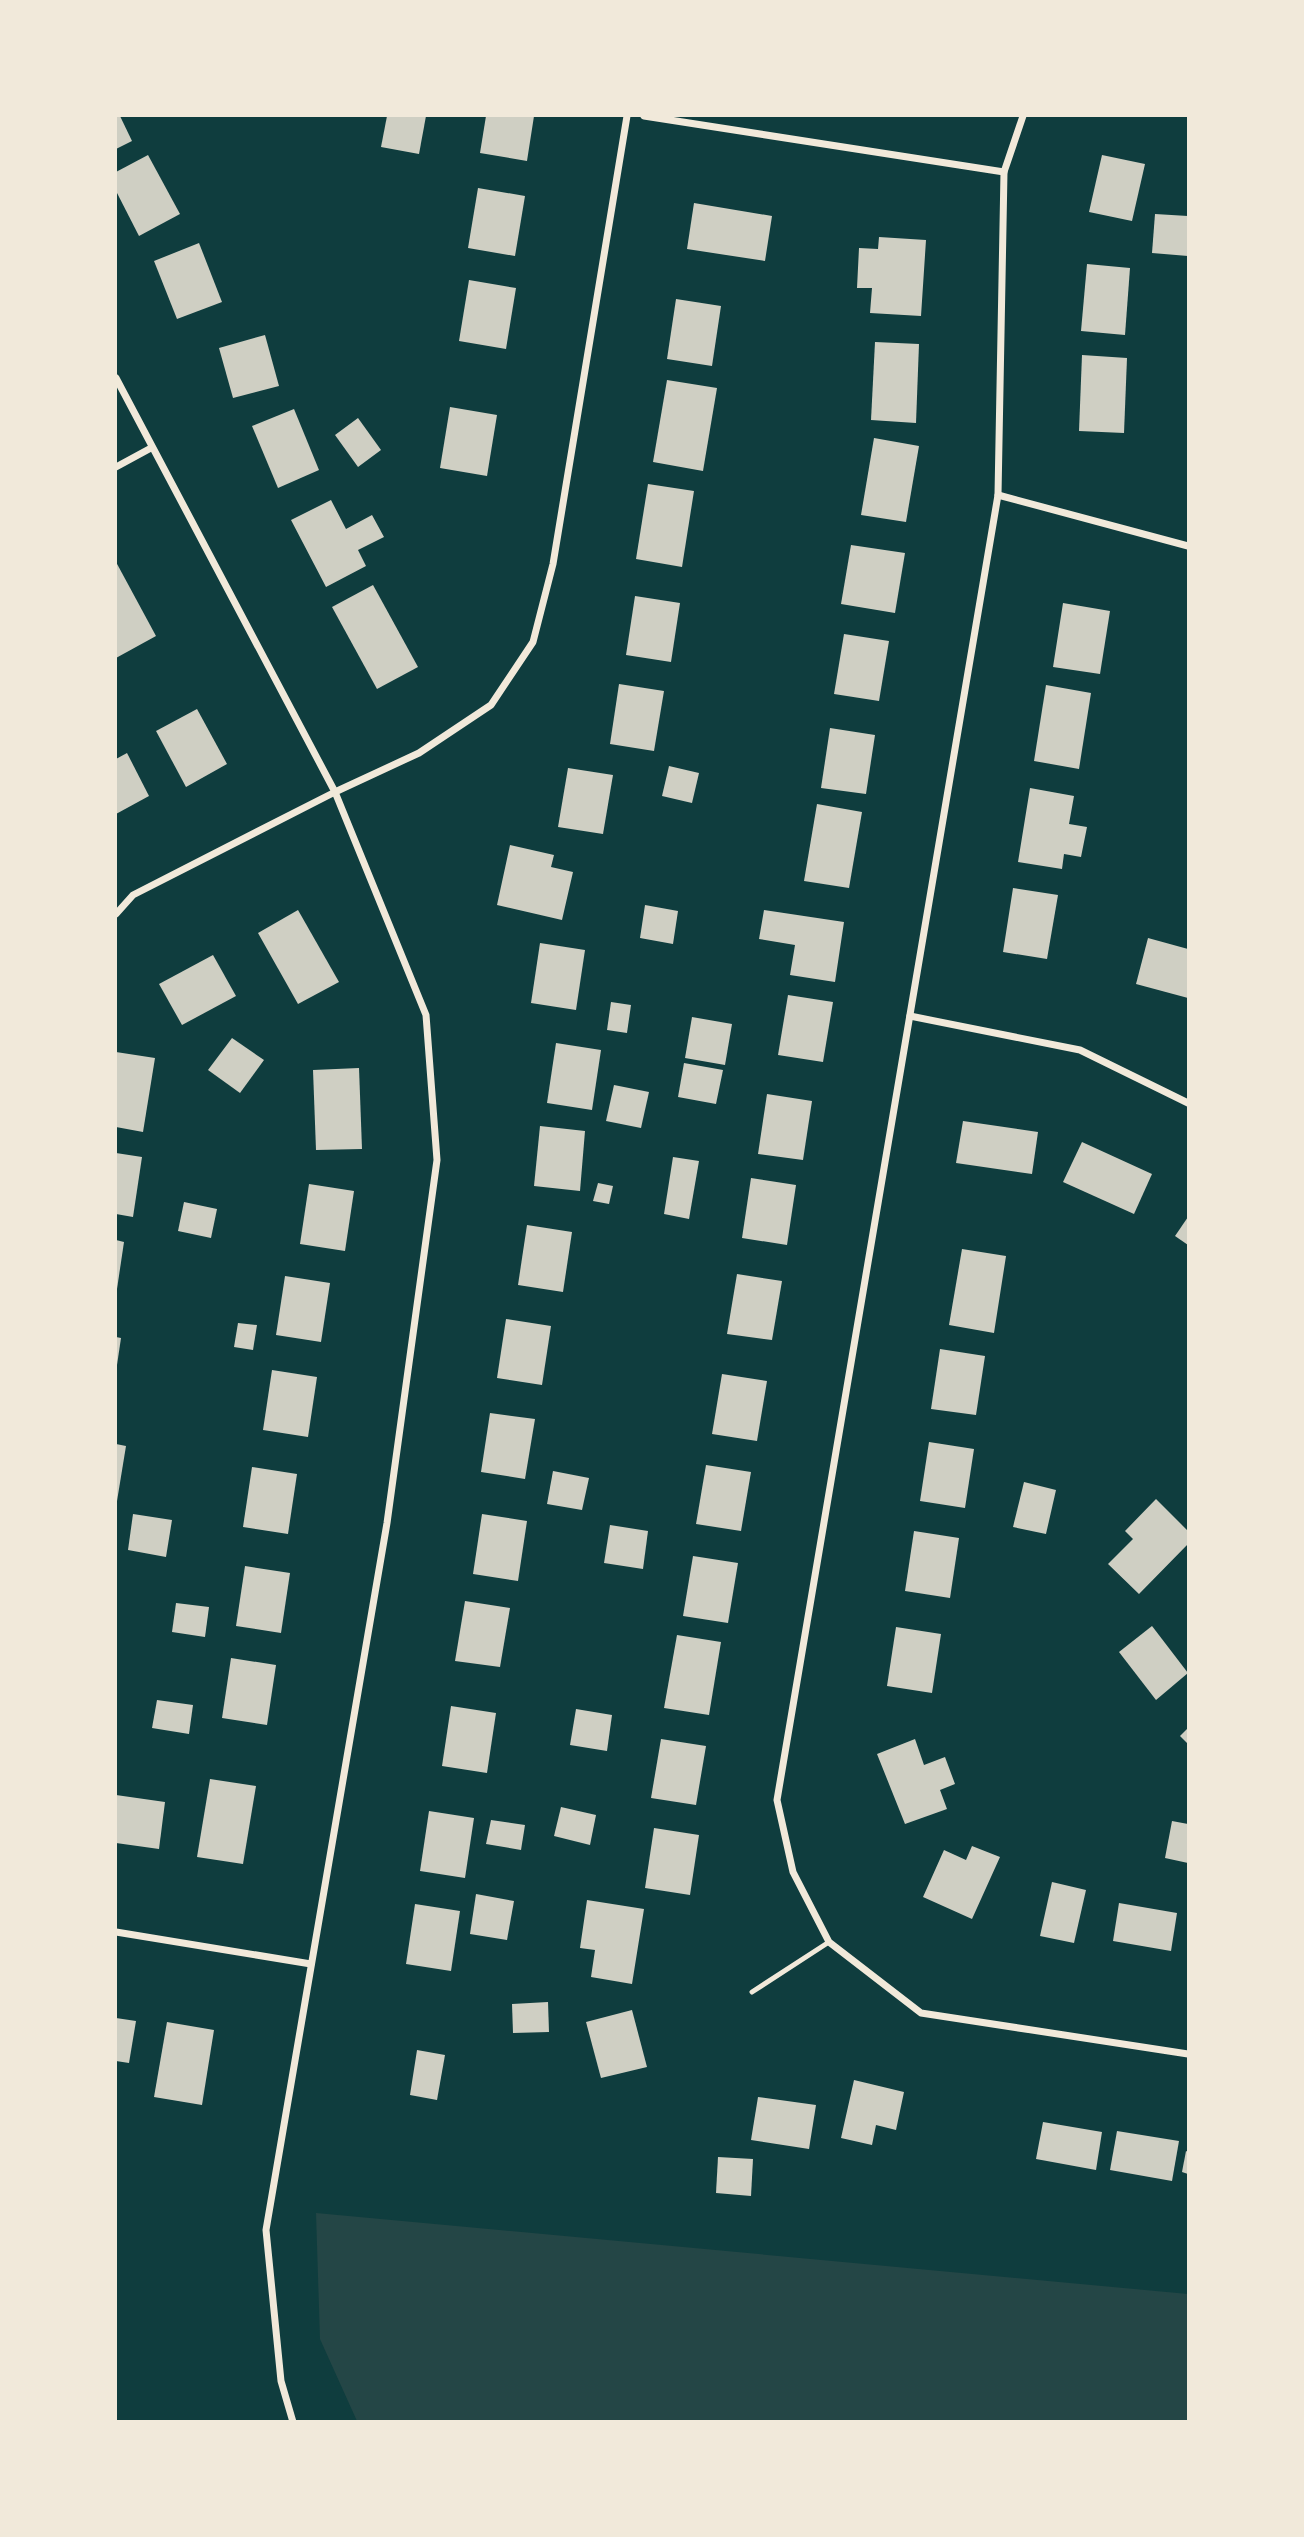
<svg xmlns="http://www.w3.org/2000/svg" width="1304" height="2537" font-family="'PT Sans',sans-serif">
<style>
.green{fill:#244646}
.building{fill:#cfcfc3}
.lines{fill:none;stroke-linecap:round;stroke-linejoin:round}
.service{stroke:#f1e9da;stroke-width:5}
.minor{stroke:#f1e9da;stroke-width:7}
</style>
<rect width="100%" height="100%" fill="#0f3d3e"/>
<!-- green -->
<path class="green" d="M316,2213L1188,2294V2421H357L320,2339Z"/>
<!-- building -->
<g class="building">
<path d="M116,116H120L132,141L116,149Z"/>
<path d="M387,116H426L419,154L381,147Z"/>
<path d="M486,116H534L527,161L480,153Z"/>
<path d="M148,155L180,214L139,236L116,191V172Z"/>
<path d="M1102,155L1145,164L1132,221L1089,212Z"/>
<path d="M478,188L525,196L515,256L468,248Z"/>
<path d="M694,203L772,216L765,261L687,249Z"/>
<path d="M1155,214L1188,216V256L1152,253Z"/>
<path d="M879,237L926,240L921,316L870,313L872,288H857L859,248L878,249Z"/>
<path d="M199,243L222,302L177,319L154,261Z"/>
<path d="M1087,264L1130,268L1125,335L1081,331Z"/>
<path d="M469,280L516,288L506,349L459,341Z"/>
<path d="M676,299L721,306L712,366L667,359Z"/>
<path d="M265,335L279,386L233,398L219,348Z"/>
<path d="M875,342L919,344L916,423L871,420Z"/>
<path d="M1082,355L1127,358L1124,433L1079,431Z"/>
<path d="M667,380L717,388L703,471L653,462Z"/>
<path d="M450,407L497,415L487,476L440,468Z"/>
<path d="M294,409L319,470L278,488L252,426Z"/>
<path d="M358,418L381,450L358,467L335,435Z"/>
<path d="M874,438L919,446L906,522L861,515Z"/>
<path d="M648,484L694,491L682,567L636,559Z"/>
<path d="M331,500L346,529L372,515L384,537L358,550L366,566L326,587L291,520Z"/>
<path d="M851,545L905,553L895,613L841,604Z"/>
<path d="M116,562L156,636L116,658Z"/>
<path d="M373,585L418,667L377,689L332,607Z"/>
<path d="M635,596L680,603L671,662L626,655Z"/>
<path d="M1063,603L1110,611L1100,674L1053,667Z"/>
<path d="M844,634L889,641L879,701L834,694Z"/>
<path d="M619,684L664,691L654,751L610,744Z"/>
<path d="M1046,685L1091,693L1079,769L1034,761Z"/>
<path d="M197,709L227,764L186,787L156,731Z"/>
<path d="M830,728L875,735L866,794L821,788Z"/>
<path d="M127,753L149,796L116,814V759Z"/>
<path d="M669,766L699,773L692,803L662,796Z"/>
<path d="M568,768L613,775L603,834L558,827Z"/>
<path d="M1030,788L1074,796L1069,824L1087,827L1081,857L1064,854L1062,869L1018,862Z"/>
<path d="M817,804L862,812L849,888L804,881Z"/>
<path d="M510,845L554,855L551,867L573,872L562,920L497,905Z"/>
<path d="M1013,888L1058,895L1047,959L1003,952Z"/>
<path d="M645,905L678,911L673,944L640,938Z"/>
<path d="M298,910L339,982L298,1004L258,933Z"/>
<path d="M764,910L844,922L835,982L790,975L795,945L759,939Z"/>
<path d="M1148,938L1188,949V998L1136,984Z"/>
<path d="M540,943L585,950L576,1010L531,1003Z"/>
<path d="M213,955L236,996L182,1025L159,984Z"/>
<path d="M788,995L833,1002L823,1062L778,1055Z"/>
<path d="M611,1002L631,1005L627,1033L607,1030Z"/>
<path d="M692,1017L732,1024L725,1065L685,1058Z"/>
<path d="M232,1038L264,1060L240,1093L208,1070Z"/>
<path d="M556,1043L601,1050L592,1110L547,1103Z"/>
<path d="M116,1052L155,1058L143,1132L116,1127Z"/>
<path d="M684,1063L723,1070L716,1104L678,1097Z"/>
<path d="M359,1068L362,1149L316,1150L313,1070Z"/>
<path d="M614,1085L649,1092L641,1128L606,1121Z"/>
<path d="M767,1094L812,1101L803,1160L758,1154Z"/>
<path d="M963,1121L1038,1132L1032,1174L956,1163Z"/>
<path d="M540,1126L585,1131L580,1191L534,1186Z"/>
<path d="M1082,1142L1152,1174L1134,1214L1063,1182Z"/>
<path d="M116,1153L142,1157L133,1217L116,1214Z"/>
<path d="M673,1157L699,1161L689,1219L664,1214Z"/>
<path d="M751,1178L796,1185L787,1245L742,1238Z"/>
<path d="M598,1183L613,1186L609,1204L593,1201Z"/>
<path d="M309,1184L354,1191L345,1251L300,1244Z"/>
<path d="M184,1202L217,1209L211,1238L178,1231Z"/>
<path d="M1188,1217V1245L1175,1236Z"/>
<path d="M527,1225L572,1232L563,1292L518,1285Z"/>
<path d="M116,1240L124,1242L117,1289H116Z"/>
<path d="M962,1249L1006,1256L994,1333L949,1325Z"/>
<path d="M737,1274L782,1281L772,1340L727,1334Z"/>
<path d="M285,1276L330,1283L321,1342L276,1335Z"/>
<path d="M506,1319L551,1326L542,1385L497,1378Z"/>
<path d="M238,1323L257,1325L253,1350L234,1347Z"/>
<path d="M116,1337L121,1338L117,1365H116Z"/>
<path d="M940,1349L985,1356L976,1415L931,1409Z"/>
<path d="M272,1370L317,1377L308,1437L263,1430Z"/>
<path d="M722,1374L767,1381L757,1441L712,1434Z"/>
<path d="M490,1413L535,1419L525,1479L481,1472Z"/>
<path d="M929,1442L974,1449L965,1508L920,1501Z"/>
<path d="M116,1444L126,1446L117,1501H116Z"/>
<path d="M706,1465L751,1472L741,1531L696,1524Z"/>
<path d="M252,1467L297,1474L288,1534L243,1527Z"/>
<path d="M553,1471L589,1478L582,1510L547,1504Z"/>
<path d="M1024,1482L1056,1490L1046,1534L1013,1527Z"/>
<path d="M1156,1499L1188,1531V1544L1139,1594L1108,1564L1133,1539L1125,1531Z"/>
<path d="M133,1514L172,1520L166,1557L128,1550Z"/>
<path d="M482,1514L527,1521L518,1581L473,1574Z"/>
<path d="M610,1525L648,1531L643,1569L604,1563Z"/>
<path d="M914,1531L959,1538L950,1598L905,1591Z"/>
<path d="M693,1556L738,1563L728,1623L683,1616Z"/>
<path d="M245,1566L290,1573L281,1633L236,1626Z"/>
<path d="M465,1601L510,1608L500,1667L455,1661Z"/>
<path d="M176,1603L209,1607L205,1637L172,1632Z"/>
<path d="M1152,1626L1188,1673L1156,1700L1119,1652Z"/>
<path d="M896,1627L941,1634L932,1693L887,1686Z"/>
<path d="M677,1635L721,1642L709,1715L664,1708Z"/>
<path d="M231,1658L276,1665L267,1725L222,1718Z"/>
<path d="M157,1700L193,1705L189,1734L152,1728Z"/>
<path d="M451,1706L496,1713L487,1773L442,1766Z"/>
<path d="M576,1709L612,1715L607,1751L570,1745Z"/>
<path d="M1188,1728V1744L1180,1736Z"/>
<path d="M661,1739L706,1746L696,1805L651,1798Z"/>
<path d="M915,1739L924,1765L945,1757L955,1784L940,1790L947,1809L905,1824L877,1754Z"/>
<path d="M210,1779L256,1786L243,1864L197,1857Z"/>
<path d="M116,1795L165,1802L159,1849L116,1843Z"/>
<path d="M561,1807L596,1815L590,1845L554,1836Z"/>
<path d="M429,1811L474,1818L465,1878L420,1871Z"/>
<path d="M491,1820L525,1825L521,1850L486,1844Z"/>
<path d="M1172,1821L1188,1824V1863L1165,1858Z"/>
<path d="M654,1828L699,1835L690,1895L645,1888Z"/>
<path d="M972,1846L1000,1857L972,1919L923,1897L944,1850L966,1860Z"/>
<path d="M1052,1882L1086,1890L1074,1943L1040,1936Z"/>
<path d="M476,1894L514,1901L507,1940L470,1934Z"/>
<path d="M587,1900L644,1909L632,1984L591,1977L595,1950L580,1948Z"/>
<path d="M1119,1903L1177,1913L1171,1951L1113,1941Z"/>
<path d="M415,1904L460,1911L451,1971L406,1964Z"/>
<path d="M548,2002L549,2032L513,2033L512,2004Z"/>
<path d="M632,2010L647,2067L601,2078L586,2022Z"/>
<path d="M116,2018L136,2021L129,2063L116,2061Z"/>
<path d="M167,2022L214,2030L202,2105L154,2097Z"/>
<path d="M417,2050L445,2055L437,2100L410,2095Z"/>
<path d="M854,2080L904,2092L896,2130L876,2125L872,2145L841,2138Z"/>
<path d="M758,2097L816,2105L809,2149L751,2140Z"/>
<path d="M1043,2122L1102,2132L1096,2170L1036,2159Z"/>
<path d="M1117,2131L1179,2141L1172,2181L1110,2170Z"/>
<path d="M1186,2151L1188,2152V2174L1182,2172Z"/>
<path d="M718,2157L753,2159L751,2196L716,2193Z"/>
</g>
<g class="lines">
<!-- service -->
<path class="service" d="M752,1992L829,1942"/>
<!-- minor -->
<g class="minor">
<path d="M644,116L1004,172"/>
<path d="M1023,116L1004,172L998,495L777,1800L793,1872L829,1942L921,2013L1188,2054"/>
<path d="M116,378L335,792L426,1015L437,1160L387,1523L266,2230L281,2381L293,2422"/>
<path d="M116,467L151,448"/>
<path d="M998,495L1188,546"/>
<path d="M116,914L133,895L335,792L419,753L491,705L533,642L553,564L627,116"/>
<path d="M910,1016L1080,1050L1188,1103"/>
<path d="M116,1932L311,1964"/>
</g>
</g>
<!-- border -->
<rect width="1304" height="2537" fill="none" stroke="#f1e9da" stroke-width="234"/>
</svg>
